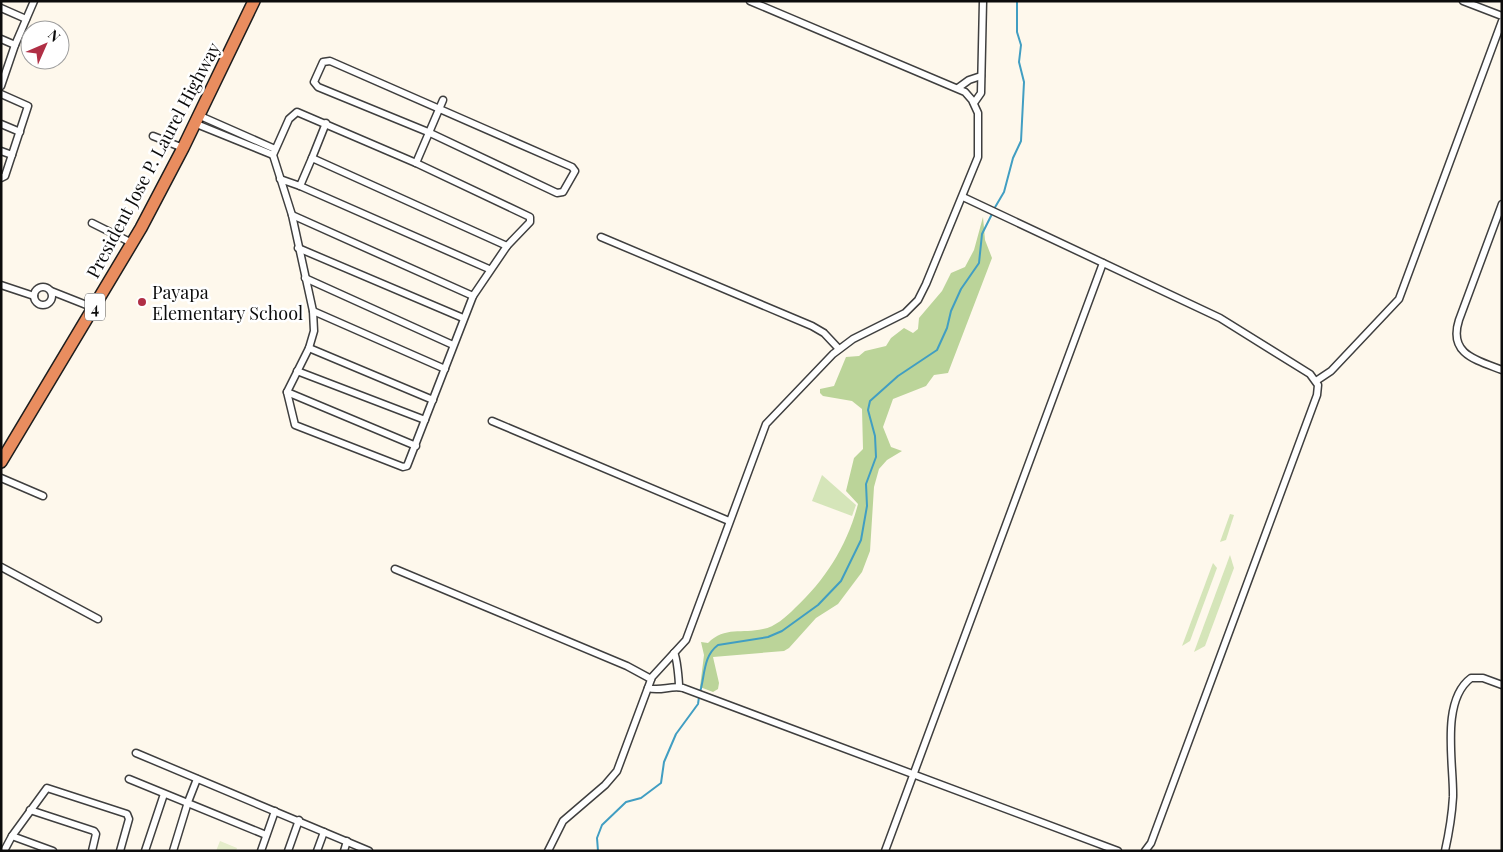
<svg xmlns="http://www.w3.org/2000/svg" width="1503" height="852" font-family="'Playfair Display',serif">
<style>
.green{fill:#d5e5b9}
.forest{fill:#bbd499}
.pitch{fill:#e5edca}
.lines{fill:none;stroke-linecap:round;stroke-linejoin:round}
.stream{stroke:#419ec2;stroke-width:2}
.street-casing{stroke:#3f3f3f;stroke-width:9}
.highway-casing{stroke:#1d1d1d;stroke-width:14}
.street{stroke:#fff;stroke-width:6}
.highway{stroke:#e98d5f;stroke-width:11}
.poi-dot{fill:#b02f45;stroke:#fff;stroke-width:2}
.labels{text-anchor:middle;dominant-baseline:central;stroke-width:5;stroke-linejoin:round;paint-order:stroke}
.shield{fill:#fff;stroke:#555;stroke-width:1}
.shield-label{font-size:16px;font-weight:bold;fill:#0c0c0c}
.street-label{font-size:18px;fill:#0c0c0c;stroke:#fff}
.poi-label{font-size:18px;fill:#0c0c0c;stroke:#fff;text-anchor:start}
</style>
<rect width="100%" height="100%" fill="#fef8ec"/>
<!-- green -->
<g class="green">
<path d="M822,475L856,505L852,516L812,501Z"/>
<path d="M1230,514L1234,515L1226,540L1220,542Z"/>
<path d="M1230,555L1234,568L1205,646L1194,652Z"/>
<path d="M1213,563L1217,568L1190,641L1182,646Z"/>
</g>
<!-- forest -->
<path class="forest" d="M983,217L985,240L992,258L948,373L934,375L926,386L893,399L883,427L891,447L902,451L887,460L879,469L874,487L870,551L862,572L838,604L816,618L789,648L784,651L713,657L719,683L718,689L713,692L700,687L704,655L701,642L708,643C725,626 742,634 763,629C775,627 786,617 795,608C826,579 847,546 858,504L846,491L854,458L863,449L862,409L852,401L823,396L820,393V389L834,386L846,357L859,356L865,351L886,346L891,338L904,328L913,333L918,329L919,318L942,291L951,273L965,267L974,250Z"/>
<!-- pitch -->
<path class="pitch" d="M220,841L237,848L236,851H216Z"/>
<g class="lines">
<!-- stream -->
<g class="stream">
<path d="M994,209L1004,192L1013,158L1021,141L1024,82L1019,62L1021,45L1017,32V1"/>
<path d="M700,692C705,676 703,656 718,645L768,637L782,631L818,605L841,581L861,540L867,506L866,484L876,457L875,436L868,410L870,401L898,376L937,350L947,328L951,311L961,289L979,263L982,234L992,214"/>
<path d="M598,851L597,838L602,825L626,802L641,798L661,783L664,762L676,734L698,704L699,697"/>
</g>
<!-- street casing -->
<g class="street-casing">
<g id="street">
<path d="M1463,1L1502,16"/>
<path d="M1,8L26,19"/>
<path d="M1,39L15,45"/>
<path d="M330,61L572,167L575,171L563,192L557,193L428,132L318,87L314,82L323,62Z"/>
<path d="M1,86L15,45L34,1"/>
<path d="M958,88L969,80L981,76"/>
<path d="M1,94L28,106L5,176L1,178"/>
<path d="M974,103L981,93L983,1"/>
<path d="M297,112L416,163L530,217V222L507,246L473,296L407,466L403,467L295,425L287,392L309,348L314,331L313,311L292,215L273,155L289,119Z"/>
<path d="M198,115L275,149"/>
<path d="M194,123L273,155"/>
<path d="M1,124L20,132"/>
<path d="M153,136L183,148"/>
<path d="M1,151L12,155"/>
<path d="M312,158L326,123"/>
<path d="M416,163L443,100"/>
<path d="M280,179L300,186L489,269"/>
<path d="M300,186L312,158L507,246"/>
<path d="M963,197L1220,318L1310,374L1318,385L1317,395L1151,843L1145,851"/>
<path d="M1502,204L1459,320C1448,354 1476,360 1502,370"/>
<path d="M292,215L473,296"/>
<path d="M92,223L132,243"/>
<path d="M601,237L812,326L824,333L839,349"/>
<path d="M298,248L463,318"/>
<path d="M305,278L453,345"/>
<path d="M1,285L34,296"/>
<circle cx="43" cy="296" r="9"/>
<path d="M51,291L94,308"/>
<path d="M313,311L445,369"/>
<path d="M309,348L433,400"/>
<path d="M297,371L425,420"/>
<path d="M1316,381L1331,371L1399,299L1502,21"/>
<path d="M287,392L416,446"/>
<path d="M492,421L729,521"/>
<path d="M1,478L43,496"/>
<path d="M1,567L98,619"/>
<path d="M395,569L627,666L651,679"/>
<path d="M674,653C677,657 679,681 679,687"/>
<path d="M648,688C660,692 671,685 683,688L1118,851"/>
<path d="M136,753L369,851"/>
<path d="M129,779L266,835"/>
<path d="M30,810L94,831L96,834L92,851"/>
<path d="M12,836L53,851"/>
<path d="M4,851L12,836L47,788L127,814L129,819L120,851"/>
<path d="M145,851L164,794"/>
<path d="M173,851L188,802L197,779"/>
<path d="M261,851L275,811"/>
<path d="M288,851L299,820"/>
<path d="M317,851L324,832"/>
<path d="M344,851L347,841"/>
<path d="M548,851L563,821L605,785L617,771L652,677L686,640L766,424L833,354L853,339L905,313L918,300L926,284L978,157V113L972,100L965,92L750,1"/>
<path d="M885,851L1103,263"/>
<path d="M1445,851C1449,833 1452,815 1453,797C1454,765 1440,701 1471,678H1483L1502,685"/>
</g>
</g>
<!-- highway casing -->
<g class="highway-casing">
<path id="highway" d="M1,462L141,228L183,148L254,1"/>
</g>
<!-- street -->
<use href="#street" class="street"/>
<!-- highway -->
<use href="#highway" class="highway"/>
</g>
<!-- markers -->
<circle class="poi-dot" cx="142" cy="302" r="5"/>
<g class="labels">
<!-- shield labels -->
<rect class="shield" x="85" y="293.5" width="20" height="27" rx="4"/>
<g class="shield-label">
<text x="95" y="307">4</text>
</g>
<!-- street labels -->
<g class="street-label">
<text transform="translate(153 160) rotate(-62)">President Jose P. Laurel Highway</text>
</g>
<!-- poi labels -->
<g class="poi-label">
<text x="152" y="292">Payapa<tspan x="152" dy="21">Elementary School</tspan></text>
</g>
</g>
<!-- border -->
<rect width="1503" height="852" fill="none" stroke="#0c0c0c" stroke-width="5"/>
<!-- north arrow -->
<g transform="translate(45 45) rotate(45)"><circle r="24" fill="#ffffff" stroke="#9e9e9e"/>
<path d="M0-4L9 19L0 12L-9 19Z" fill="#b02f45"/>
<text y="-8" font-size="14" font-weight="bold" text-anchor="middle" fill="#0c0c0c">N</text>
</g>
</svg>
